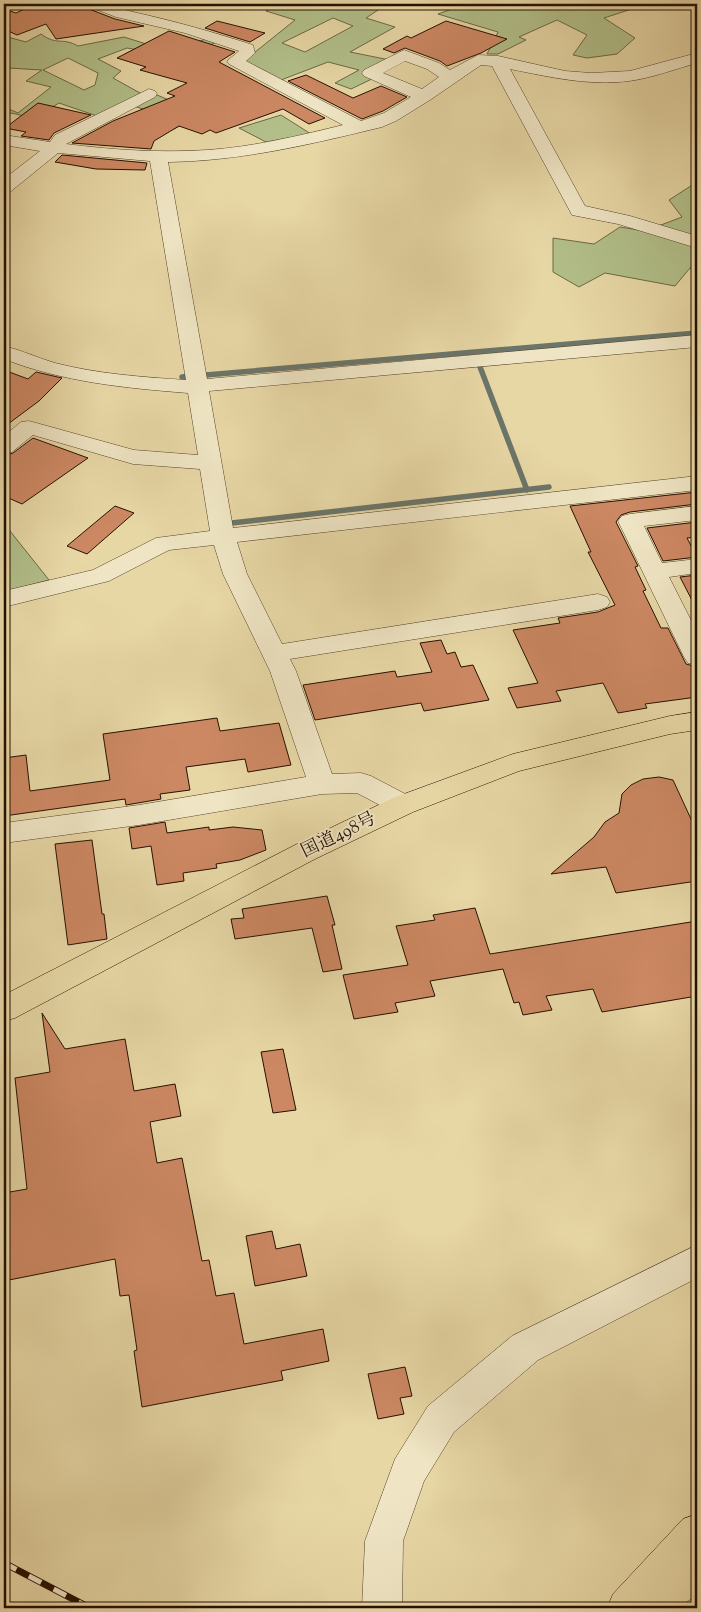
<svg xmlns="http://www.w3.org/2000/svg" width="701" height="1612" font-family="'Sorts Mill Goudy','Noto Serif JP',serif">
<style>
.green{fill:#b2bf89;stroke:#6c6844;fill-rule:evenodd}
.lines{fill:none;stroke-linecap:round;stroke-linejoin:round}
.stream{stroke:#6b7569;stroke-width:5.5}
.building{fill:#cc8863;stroke:#261000}
.minor-casing{stroke:#564229;stroke-width:1}
.highway-casing{stroke:#261000;stroke-width:1}
.minor{fill:#efe5c4;fill-rule:evenodd}
.highway{fill:#e7d7a5;fill-rule:evenodd}
.rail-casing{stroke:#261000;stroke-width:7}
.rail{stroke:#efe5c4;stroke-width:5;stroke-dasharray:14;stroke-linecap:butt}
.labels{text-anchor:middle;dominant-baseline:central;stroke-width:4;stroke-linejoin:round;paint-order:stroke}
.street-label{font-size:18px;fill:#261000;stroke:#efe5c4}
</style>
<rect width="100%" height="100%" fill="#e7d7a5"/>
<filter id="stains"><feTurbulence type="fractalNoise" baseFrequency=".004" numOctaves="4"/><feColorMatrix values="0 0 0 0 .2 0 0 0 0 .09 0 0 0 0 .02 0 0 0 .5 -.17"/></filter>
<radialGradient id="worn" r=".72"><stop offset=".6" stop-color="#630" stop-opacity="0"/><stop offset="1" stop-color="#630" stop-opacity=".3"/></radialGradient>
<!-- green -->
<g class="green">
<path d="M281,4H370L381,8L366,18L395,27L350,52L390,60L378,76L351,89L335,83L359,70L328,62L281,80L244,61L295,20L266,11ZM333,18L353,26L305,52L282,43Z"/>
<path d="M466,4H677L668,7L647,4L604,18L635,38L617,54L587,58L573,55L587,35L557,20L519,37L526,40L498,54H487L498,32L438,14Z"/>
<path d="M41,34C57,46 62,37 78,46L124,37L159,48L179,49L208,38L218,41L195,53H156L127,48L98,59L121,71L113,78L149,98L157,95L202,114L174,129L166,116L127,104L100,117L59,103L34,118L11,113L4,118V107L18,113L51,87L26,81L42,70L8,68L4,64V36L26,42ZM68,58L98,73L95,85L84,90L43,70Z"/>
<path d="M281,115L311,134L266,142L239,128Z"/>
<path d="M697,182V268H690L675,286L605,273L579,287L553,272V238L594,244L620,227L645,231L682,217L669,200Z"/>
<path d="M4,525L6,526L49,580L4,592Z"/>
</g>
<g class="lines">
<!-- stream -->
<g class="stream">
<path d="M477,359L527,490"/>
<path d="M182,377L697,333"/>
<path d="M232,523L549,487"/>
</g>
</g>
<!-- building -->
<g class="building">
<path d="M35,4H83L89,9L115,19L144,26L56,39L46,24L17,35L4,29V9L16,13Z"/>
<path d="M217,21L265,33L250,42L205,28Z"/>
<path d="M446,21L507,39L481,53L447,66L440,61L405,48L394,53L383,49L407,36L411,38Z"/>
<path d="M169,31L235,52L219,62L325,118L309,124L283,109L216,133L210,130L202,134L179,126L154,141L151,149L72,143L113,121L175,96L167,93L187,83L140,70L146,67L117,58Z"/>
<path d="M306,75L353,98L381,86L407,97L383,111L362,119L288,81Z"/>
<path d="M38,103L91,115L54,133L49,140L21,136L26,132L5,128Z"/>
<path d="M62,155L147,163L145,170L96,169L55,162Z"/>
<path d="M4,370L28,379L36,372L62,378L39,401L4,427Z"/>
<path d="M33,438L88,458L22,504L4,496V456L13,453Z"/>
<path d="M697,492V504L630,512L621,515L616,522L638,566L635,567L646,590L643,591L661,628H668L686,664L697,667V697L645,704L647,708L618,713L603,683L556,691L561,701L517,708L508,688L538,683L513,630L560,623L558,618L598,612L615,605L588,552H591L570,506Z"/>
<path d="M115,506L134,513L87,554L67,546Z"/>
<path d="M697,522V537L687,538L697,557L663,561L647,528Z"/>
<path d="M697,575V610L680,577Z"/>
<path d="M441,640L447,654L455,652L461,667L473,665L489,700L424,711L421,703L315,720L303,685L395,671L397,677L432,672L420,643Z"/>
<path d="M217,718L220,731L279,723L291,765L248,772L245,759L186,767L190,790L160,794L161,799L126,805L125,799L4,816V758L26,755L30,791L110,780L103,734Z"/>
<path d="M659,777L673,780L697,832V881L616,893L606,867L551,874L594,837L605,822L619,813L622,794L631,785L643,779Z"/>
<path d="M165,822L167,833L209,827V830L233,827L262,830L266,850L240,860L216,864L217,868L183,873L184,881L157,885L151,846L132,849L129,828Z"/>
<path d="M92,840L102,914H104L107,939L68,945L55,844Z"/>
<path d="M327,896L335,925H332L342,969L323,972L312,928L235,939L231,919L244,918L242,909Z"/>
<path d="M475,908L490,954L697,921V996L602,1012L593,989L546,996L552,1010L523,1015L519,1002L514,1003L503,969L430,981L435,996L395,1003L398,1012L354,1019L343,975L408,965L396,926L435,920L433,915Z"/>
<path d="M42,1013L65,1049L125,1039L134,1091L175,1084L181,1116L150,1122L157,1163L182,1158L202,1261L209,1260L216,1296L234,1293L244,1344L323,1329L329,1361L281,1371L283,1380L142,1407L134,1351L137,1350L129,1295L120,1296L115,1259L4,1281V1193L27,1189L15,1078L50,1072Z"/>
<path d="M283,1049L296,1110L273,1113L261,1052Z"/>
<path d="M272,1231L276,1249L300,1244L307,1276L255,1286L246,1236Z"/>
<path d="M405,1367L412,1396L400,1398L404,1414L378,1419L368,1374Z"/>
</g>
<g class="lines">
<!-- minor casing -->
<g class="minor-casing">
<g id="minor">
<path d="M87,4C107,3 115,8 133,12C174,21 213,32 253,45L255,53L246,61L361,121L384,113L411,97L364,76L362,73L364,70L404,50L439,63L450,70L478,55L498,56L565,71L591,73L630,71L697,53V63C675,69 652,78 629,81C588,86 550,77 510,69L585,206L630,216L697,236V248L618,224L572,215L492,66L481,65L430,100L396,121L382,127C312,144 241,161 168,162L207,379L697,335V347L209,391L233,528L697,476V490L237,542L247,574L282,644L598,594L607,597L610,602L607,607L598,610L290,659L296,671L332,774L361,773L371,776L413,798L417,805L413,812L403,815L393,812L357,793L322,794L139,825L4,843V823L139,805L306,777L270,671L223,574L214,545L169,550L109,581L4,607V591L93,570L156,538L210,531L200,469L133,464L33,435L12,452L4,454V436L21,422L29,421L134,450L198,455L188,393C125,388 63,382 4,359V346C21,350 38,358 55,363C98,374 142,377 186,380L150,161L58,153L10,192L4,193V179L40,151L4,145V135L50,142L55,135L149,89L155,91L157,94L155,97L66,144C113,150 160,153 207,150C253,147 298,136 343,125L229,64L227,61L239,51L185,33L116,17L90,7ZM405,61L427,69L439,77L422,89L383,73Z"/>
<path d="M697,506V520L644,526L662,563L697,559V573L669,577L697,632V665L688,663L684,657L618,521L622,516L630,514Z"/>
<path d="M697,1245V1278L538,1360L454,1432L424,1481L403,1541L402,1608H362L365,1541L395,1459L428,1406L512,1336Z"/>
</g>
</g>
<!-- highway casing -->
<g class="highway-casing">
<g id="highway">
<path d="M697,712V730L670,734L519,771L413,812L315,859L15,1018L4,1021V995L295,845L393,798L513,754L670,716Z"/>
<path d="M697,1514V1594L679,1608H607L613,1594L683,1519Z"/>
</g>
</g>
<!-- minor -->
<use href="#minor" class="minor"/>
<!-- highway -->
<use href="#highway" class="highway"/>
<!-- rail casing -->
<g class="rail-casing">
<g id="rail">
<path d="M4,1563L90,1608"/>
<path d="M4,1607L6,1608"/>
</g>
</g>
<!-- rail -->
<use href="#rail" class="rail"/>
</g>
<g class="labels">
<!-- street labels -->
<g class="street-label">
<text transform="translate(339 836) rotate(-26)">国道498号</text>
</g>
</g>
<!-- margin -->
<rect width="701" height="1612" fill="none" stroke="#e7d7a5" stroke-width="20"/>
<rect x="5" y="5" width="691" height="1602" fill="none" stroke="#261000" stroke-width="2.5"/>
<rect x="10" y="10" width="681" height="1592" fill="none" stroke="#261000"/>
<rect width="100%" height="100%" filter="url(#stains)"/>
<rect width="100%" height="100%" fill="url(#worn)"/>
</svg>
